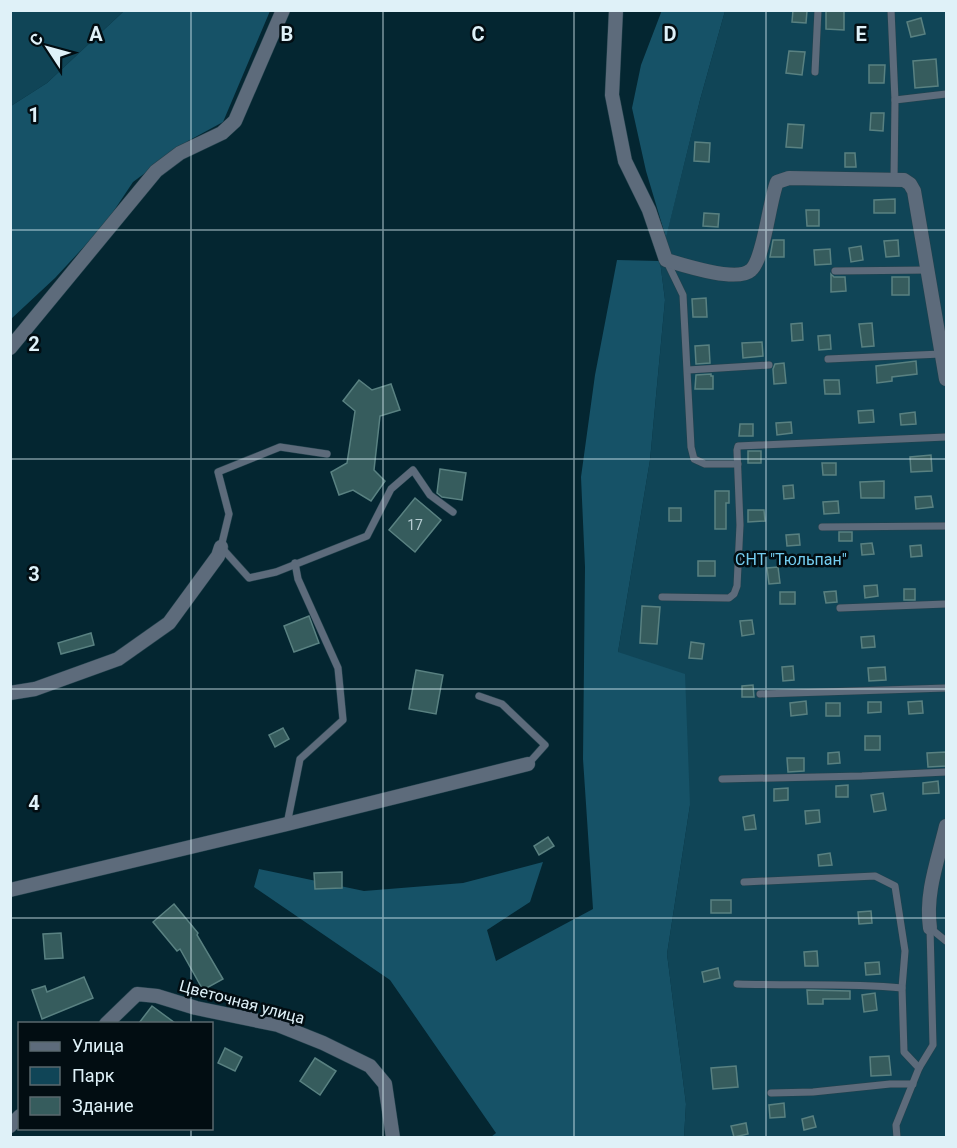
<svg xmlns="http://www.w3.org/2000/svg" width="957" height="1148" font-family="Roboto,sans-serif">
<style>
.green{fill:#104557}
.forest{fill:#165267}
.building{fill:#365c5d;stroke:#598181;stroke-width:1.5}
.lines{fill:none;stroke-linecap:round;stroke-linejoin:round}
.lane-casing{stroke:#23424d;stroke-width:8}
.street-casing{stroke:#23424d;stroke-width:15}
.lane{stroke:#5d6b7b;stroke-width:7}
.street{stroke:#5d6b7b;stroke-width:14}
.grid{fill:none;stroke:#dff1f8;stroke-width:1.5;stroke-opacity:0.55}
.labels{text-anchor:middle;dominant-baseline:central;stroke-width:5;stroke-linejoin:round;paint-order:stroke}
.number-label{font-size:14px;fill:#b5ccd1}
.park-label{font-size:16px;fill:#74cdf0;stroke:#020d12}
.street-label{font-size:16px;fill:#dff1f8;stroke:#020d12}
.grid-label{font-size:20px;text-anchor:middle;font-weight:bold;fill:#dff1f8;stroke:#020d12;stroke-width:5;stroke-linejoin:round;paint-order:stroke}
</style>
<rect width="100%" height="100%" fill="#042631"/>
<!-- green -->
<g class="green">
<path d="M11,11H124L47,83L11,106Z"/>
<path d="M725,11H946V1137H684L686,1104L667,954L690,805L618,652L650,460L665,300L660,261L700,100Z"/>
</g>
<!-- forest -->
<g class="forest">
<path d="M662,10L725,11L700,100L666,238L646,171L632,108L641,65Z"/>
<path d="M124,11H270L223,122L188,141L133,182L105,224L55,278L11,319V106L47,83Z"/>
<path d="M617,260L660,261L665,300L650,460L618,652L685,674L690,805L667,954L686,1104L684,1137H491L496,1133L390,980L254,887L259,869L364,891L463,883L543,862L530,902L487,930L496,961L593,909L583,759L585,567L581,477L595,375Z"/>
</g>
<!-- building -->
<g class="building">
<path d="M793,10L807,11L806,23L792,22Z"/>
<path d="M826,10H844V30L826,29Z"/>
<path d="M921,18L925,34L911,37L907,22Z"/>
<path d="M789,51L805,52L802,75L786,73Z"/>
<path d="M936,59L938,86L915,88L913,61Z"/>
<path d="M869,65H885L884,83H869Z"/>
<path d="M871,113H884L883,131L870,130Z"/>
<path d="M788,124L804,125L802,148L786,147Z"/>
<path d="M695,142L710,143L709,162L694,161Z"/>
<path d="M845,153H855L856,167H845Z"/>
<path d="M895,199V213H874V200Z"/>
<path d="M806,210H819V226H807Z"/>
<path d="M704,213L719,214L718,227L703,226Z"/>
<path d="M773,240H784V257H770Z"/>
<path d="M898,240L899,256L886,257L884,241Z"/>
<path d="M861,246L863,260L851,262L849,248Z"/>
<path d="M830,249L831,264L815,265L814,250Z"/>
<path d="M831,274L834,277H845L846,291L831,292Z"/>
<rect x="892" y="277" width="17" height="18"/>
<path d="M706,298L707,317H693L692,299Z"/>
<path d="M802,323L803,340L792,341L791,324Z"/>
<path d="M872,323L874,346L862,347L859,324Z"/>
<path d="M830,335L831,349L819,350L818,336Z"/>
<path d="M762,342L763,356L743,358L742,343Z"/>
<path d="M709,345L710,363L696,364L695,346Z"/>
<path d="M916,361L917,374L892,377V381L877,383L876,366Z"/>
<path d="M784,363L786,383L774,384L773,369L775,364Z"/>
<path d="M711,374V376H713V389H695L696,375Z"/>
<path d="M359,380L372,390L391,384L400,410L380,416L374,470L385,481L371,501L353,490L339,495L331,472L347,463L355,411L343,401Z"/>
<path d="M824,380H839L840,394H825Z"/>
<path d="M873,410L874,422L859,423L858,411Z"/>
<path d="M915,412L916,424L901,425L900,414Z"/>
<path d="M791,422L792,433L777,435L776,423Z"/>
<path d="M740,424H753V436H739Z"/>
<rect x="748" y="451" width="13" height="12"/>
<path d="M931,455L932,471L911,472L910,457Z"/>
<path d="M822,463H836V475H823Z"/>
<path d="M440,469L466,473L462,500L442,497L437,493Z"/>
<path d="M884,481V498H861L860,482Z"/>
<path d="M793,485L794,498L784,499L783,486Z"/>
<path d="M715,491H729V503H726V529H715Z"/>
<path d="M931,496L933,507L916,509L915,497Z"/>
<path d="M415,498L441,520L415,552L389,530Z"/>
<path d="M838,501L839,513L824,514L823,502Z"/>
<rect x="669" y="508" width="12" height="13"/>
<path d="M748,510H764L765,521L748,522Z"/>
<rect x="839" y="532" width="13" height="9"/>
<path d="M799,534L800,545L787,546L786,535Z"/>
<path d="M872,543L874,554L862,555L861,544Z"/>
<path d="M921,545L922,556L911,557L910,546Z"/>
<rect x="698" y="561" width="17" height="15"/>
<path d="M778,567L780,583L769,584L767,568Z"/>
<path d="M877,585L878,596L865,598L864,586Z"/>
<rect x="904" y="589" width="11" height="11"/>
<path d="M836,591L837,602L826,603L824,592Z"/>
<rect x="780" y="592" width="15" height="12"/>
<path d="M642,606L660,607L657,644L640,643Z"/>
<path d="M309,616L319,643L294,652L284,626Z"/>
<path d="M752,620L754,634L742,636L740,621Z"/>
<path d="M91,633L94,645L61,654L58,643Z"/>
<path d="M874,636L875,647L862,648L861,637Z"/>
<path d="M691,642L704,644L702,659L689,658Z"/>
<path d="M793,666L794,680L783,681L782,667Z"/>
<path d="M885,667L886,680L869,681L868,668Z"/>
<path d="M416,670L443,675L436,714L409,709Z"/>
<path d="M753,685L754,697H742V686Z"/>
<path d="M806,701L807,714L791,716L790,703Z"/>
<path d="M922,701L923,713L909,714L908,702Z"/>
<path d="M868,702H881V712L868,713Z"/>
<rect x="826" y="703" width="14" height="13"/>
<path d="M283,728L289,739L275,747L269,735Z"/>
<rect x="865" y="736" width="15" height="14"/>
<path d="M839,752L840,763L828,764V753Z"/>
<path d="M946,752V766L928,767L927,753Z"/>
<path d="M787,758H804V771L788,772Z"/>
<path d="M938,781L939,793L923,794V783Z"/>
<path d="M848,785V797H836V786Z"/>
<path d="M788,788V800L774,801V789Z"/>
<path d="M883,793L886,810L874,812L871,795Z"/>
<path d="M819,810L820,822L806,824L805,811Z"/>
<path d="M754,815L756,829L745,830L743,817Z"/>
<path d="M548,837L554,846L539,855L534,846Z"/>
<path d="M830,853L832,865L819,866L818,855Z"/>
<path d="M342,872V888L315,889L314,873Z"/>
<rect x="711" y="900" width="20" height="13"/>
<path d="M174,904L198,933L197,935L223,979L203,990L180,949L177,951L153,922Z"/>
<path d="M871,911L872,923L859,924L858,912Z"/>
<path d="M61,933L63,958L45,959L43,934Z"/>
<path d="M817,951L818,966H805L804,952Z"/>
<path d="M879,962L880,974L866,975L865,963Z"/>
<path d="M718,968L720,978L704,982L702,972Z"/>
<path d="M84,977L93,998L42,1019L32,990L45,986L47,992Z"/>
<path d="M807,990L850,991V999H823V1004H808Z"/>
<path d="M875,993L877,1010L864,1012L862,995Z"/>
<path d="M152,1006L175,1023H139Z"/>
<path d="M225,1048L242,1057L235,1071L218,1063Z"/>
<path d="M889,1056L891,1075L871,1076L870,1057Z"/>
<path d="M315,1058L336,1071L320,1095L300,1081Z"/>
<path d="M736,1066L738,1087L713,1089L711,1068Z"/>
<path d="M784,1103L785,1117L770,1118L769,1105Z"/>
<path d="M813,1116L816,1127L804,1130L802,1119Z"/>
<path d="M746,1123L748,1134L734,1137L731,1126Z"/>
</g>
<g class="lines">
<!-- lane casing -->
<g class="lane-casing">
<g id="lane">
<path d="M891,10L895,100"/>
<path d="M815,72L818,10"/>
<path d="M894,180L895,100L946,94"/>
<path d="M667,262L683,295L691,447L694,459L705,464H738"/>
<path d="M835,271L929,270"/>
<path d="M828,359L941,354"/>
<path d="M688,370L769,365"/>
<path d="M327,454L280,447L218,472L229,514L221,547L249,578L276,572L367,536L391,489L413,470L430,495L453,512"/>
<path d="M822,527L946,526"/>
<path d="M662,597L729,598L734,594L737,586L740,525L737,450L738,446L946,437"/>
<path d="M840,608L946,604"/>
<path d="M760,694L946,688"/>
<path d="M479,696L502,704L545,745L528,764"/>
<path d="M722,779L862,776L946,772"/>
<path d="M287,824L300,759L343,720L338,668L298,579L295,563"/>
<path d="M744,882L875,876L895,886L905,951L902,988L904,1052L919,1068"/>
<path d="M930,928L946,941"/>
<path d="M737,984C792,986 848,983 902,988"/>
<path d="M771,1093L813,1092L890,1084H913"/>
<path d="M897,1138L896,1125L919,1068L933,1045L930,928"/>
</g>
</g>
<!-- street casing -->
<g class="street-casing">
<g id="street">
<path d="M616,10L612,95L625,161L649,210L666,260C683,265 737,283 751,270C764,259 769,202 777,182L789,178L904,180L910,184L914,191L946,379"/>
<path d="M10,348L156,171L180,153L222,133L235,121L283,10"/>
<path d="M10,693L35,689L118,659L169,623L218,556L221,547"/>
<path d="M10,890L287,824L528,764"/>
<path d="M930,928C925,893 938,860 946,826"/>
<path d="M106,1024L137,994L157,996L196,1008L278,1025L323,1043L370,1066L385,1084L393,1138"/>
<path d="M10,1126L20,1116"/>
</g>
</g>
<!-- lane -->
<use href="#lane" class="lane"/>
<!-- street -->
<use href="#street" class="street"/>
</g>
<!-- grid -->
<path class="grid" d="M191,10V1024M383,10V1138M574,10V1138M766,10V1138M10,230H946M10,459H946M10,689H946M10,918H946M191,1128V1138"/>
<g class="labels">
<!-- number labels -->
<g class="number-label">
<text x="415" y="525">17</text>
</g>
<!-- park labels -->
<g class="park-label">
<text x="791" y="559">СНТ "Тюльпан"</text>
</g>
<!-- street labels -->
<g class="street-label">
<text transform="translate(242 1002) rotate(15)">Цветочная улица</text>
</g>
</g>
<g class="grid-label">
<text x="96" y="41">A</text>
<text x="287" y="41">B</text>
<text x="478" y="41">C</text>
<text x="670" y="41">D</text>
<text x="861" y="41">E</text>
<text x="34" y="122">1</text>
<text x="34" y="351">2</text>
<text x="34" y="581">3</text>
<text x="34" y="810">4</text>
</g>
<!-- border -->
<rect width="957" height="1148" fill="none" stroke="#dff1f8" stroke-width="24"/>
<!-- legend -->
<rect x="18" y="1022" width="195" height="108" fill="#020d12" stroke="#5a686e" stroke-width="1.5"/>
<rect x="30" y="1042" width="30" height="9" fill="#5d6b7b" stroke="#5a686e" stroke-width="1.5"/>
<text x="72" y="1052" font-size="18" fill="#dff1f8">Улица</text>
<rect x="30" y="1067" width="30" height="18" fill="#104557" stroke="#5a686e" stroke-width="1.5"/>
<text x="72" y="1082" font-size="18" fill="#dff1f8">Парк</text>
<rect x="30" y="1097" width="30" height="18" fill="#365c5d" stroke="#5a686e" stroke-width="1.5"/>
<text x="72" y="1112" font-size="18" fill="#dff1f8">Здание</text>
<!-- north arrow -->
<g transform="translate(48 48) rotate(306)" stroke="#020d12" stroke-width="4.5" paint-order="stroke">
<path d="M0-4.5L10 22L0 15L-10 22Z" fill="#dff1f8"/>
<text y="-9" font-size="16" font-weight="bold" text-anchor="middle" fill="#dff1f8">С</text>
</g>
</svg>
